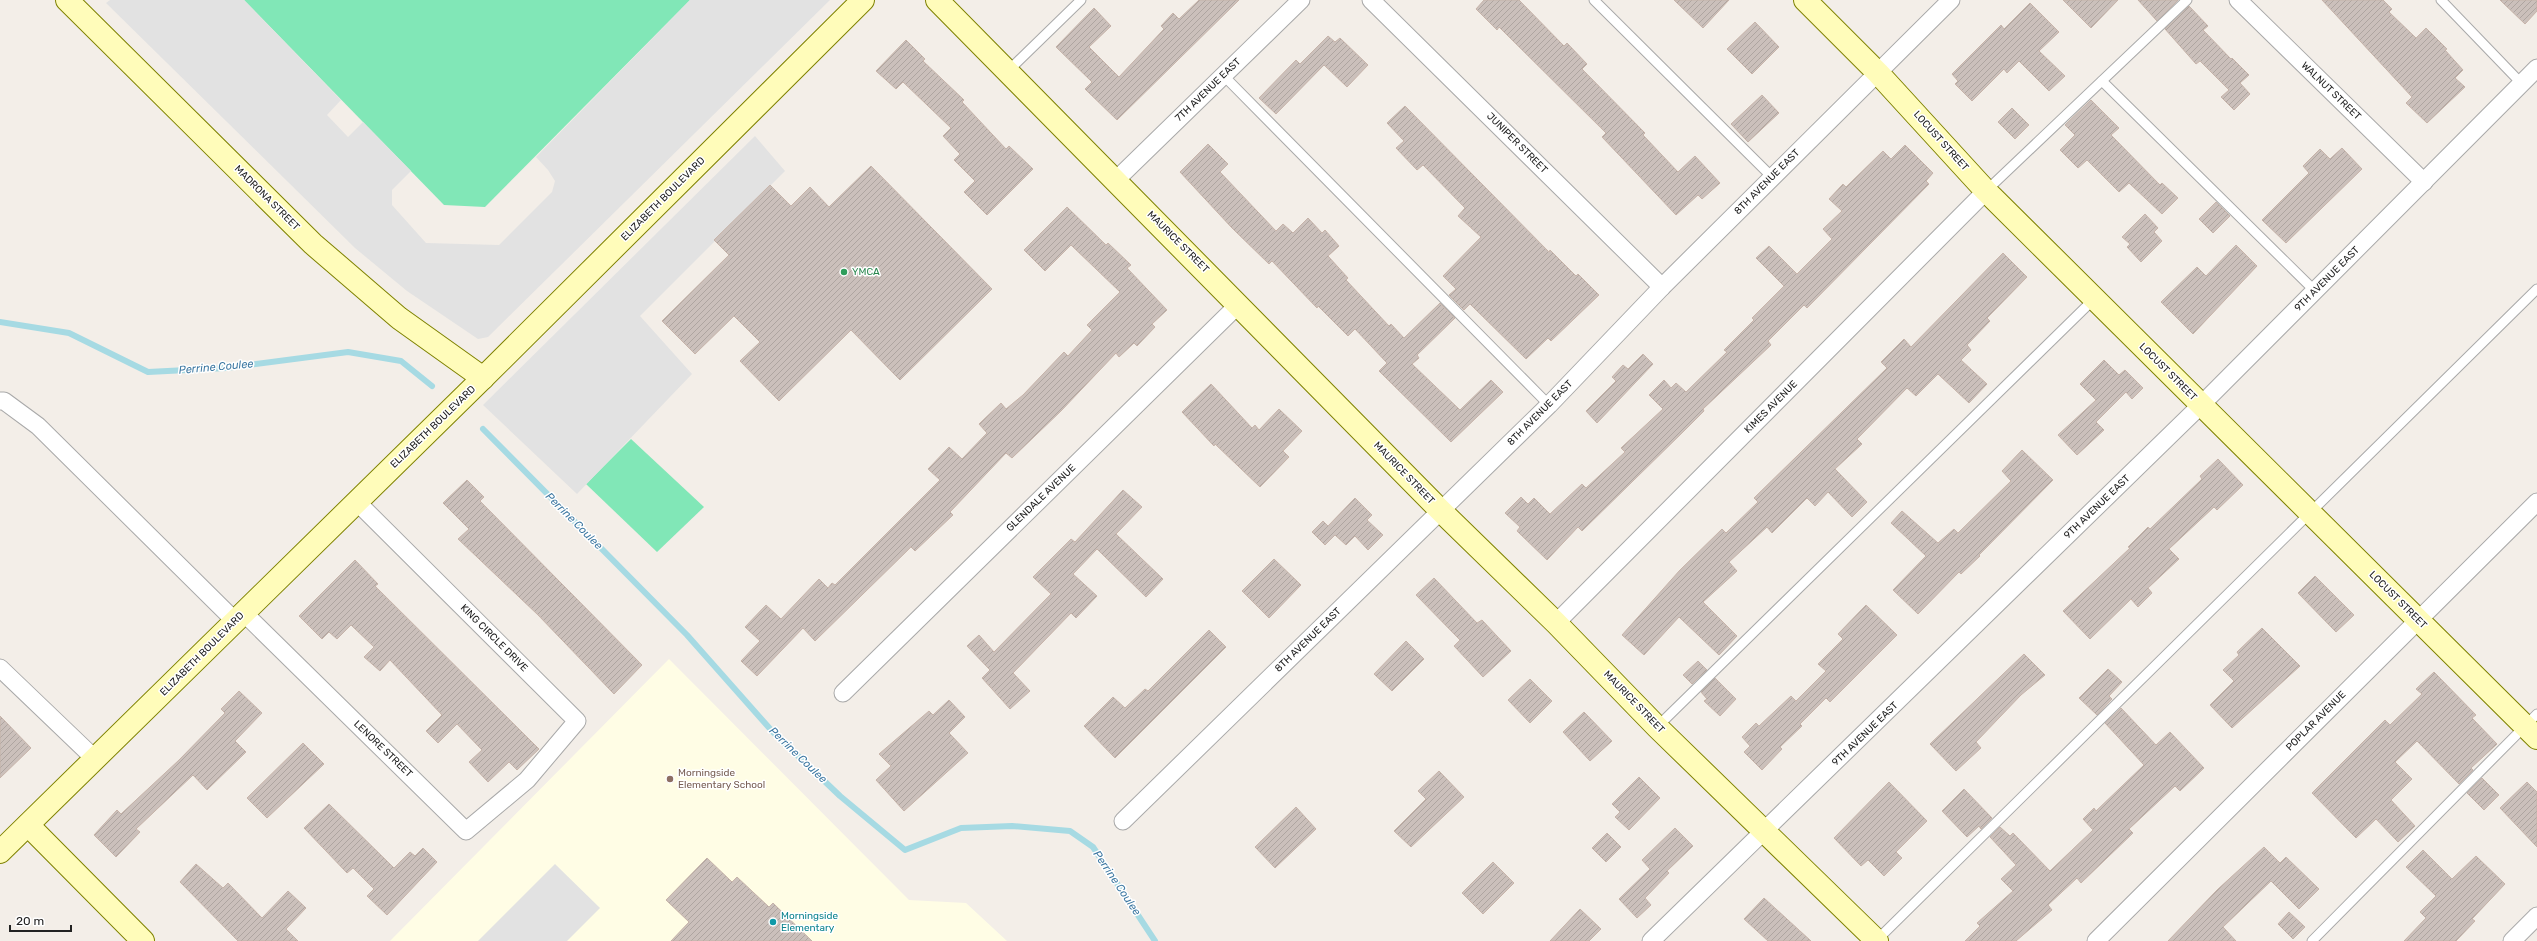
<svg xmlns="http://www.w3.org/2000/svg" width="2537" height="941" font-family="Rubik,sans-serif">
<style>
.education{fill:#fffde5}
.pitch{fill:#81e7b7}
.parking{fill:#e2e2e2}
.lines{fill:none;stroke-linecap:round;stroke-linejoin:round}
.stream{stroke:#a6dae3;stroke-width:6}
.building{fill:url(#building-hatch);stroke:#c6b3a9}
.lane-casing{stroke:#a9a9a9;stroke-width:11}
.street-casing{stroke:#a9a9a9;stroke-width:19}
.secondary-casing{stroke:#7f8200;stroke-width:24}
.lane{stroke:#fff;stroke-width:9}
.street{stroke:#fff;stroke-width:17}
.secondary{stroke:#fffcba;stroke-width:22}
.leisure-dot{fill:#2e9e5b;stroke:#fff;stroke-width:1.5}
.education-dot{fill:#8d6e63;stroke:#fff;stroke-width:1.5}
.culture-dot{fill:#0f9aa8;stroke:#fff;stroke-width:1.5}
.labels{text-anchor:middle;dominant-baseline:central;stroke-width:3;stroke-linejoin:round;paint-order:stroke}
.street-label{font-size:10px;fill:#222;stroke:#fff}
.leisure-label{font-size:10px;fill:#27864d;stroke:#fff;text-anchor:start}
.education-label{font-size:10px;fill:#785e54;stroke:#fff;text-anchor:start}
.culture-label{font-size:10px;fill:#0d838f;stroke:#fff;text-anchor:start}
.water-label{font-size:11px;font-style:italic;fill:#3d78a2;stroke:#fff}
</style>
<defs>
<pattern id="building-hatch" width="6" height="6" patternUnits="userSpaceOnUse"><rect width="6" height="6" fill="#cbc0bb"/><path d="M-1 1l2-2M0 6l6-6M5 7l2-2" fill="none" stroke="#aea5a0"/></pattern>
</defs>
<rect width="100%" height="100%" fill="#f3eee8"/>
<!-- education -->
<path class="education" d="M669,659L909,900L966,903L1007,941H390Z"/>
<!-- pitch -->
<g class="pitch">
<path d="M244,0H690L485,207L444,205Z"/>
<path d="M631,439L704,507L657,552L586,484Z"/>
</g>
<!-- parking -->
<g class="parking">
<path d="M110,0H244L341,100L327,115L348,137L363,122L411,171L392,190V205L426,243L499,245L552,192L555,181L548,170L536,157L690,0H830L488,337L478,339L407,291L355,248L106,3Z"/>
<path d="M755,136L785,171L640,316L692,374L577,494L483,405Z"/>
<path d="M555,864L600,908L567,941H478Z"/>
</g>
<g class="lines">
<!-- stream -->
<g class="stream">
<path d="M0,322L69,333L148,372L226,368L348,352L401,361L432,386"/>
<path d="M483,429L687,635L772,731L840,796L905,850L961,828L1012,826L1070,831L1093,847L1155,941"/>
</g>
</g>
<!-- building -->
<g class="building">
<path d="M1199,0H1239L1117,120L1085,89L1092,82L1056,47L1094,8L1111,26L1089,47L1119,77L1164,29L1161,26L1173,13L1179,19Z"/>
<path d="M1484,0H1519L1564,46L1567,43L1587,64L1582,69L1645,133L1643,135L1678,172L1695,156L1720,183L1702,199L1698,195L1676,215L1602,137L1606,133L1499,27L1497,30L1476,9Z"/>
<path d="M1674,0H1729L1703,28Z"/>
<path d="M2063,0H2118L2091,28Z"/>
<path d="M2138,0H2178L2157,21Z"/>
<path d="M2322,0H2383L2392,9L2389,12L2416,38L2426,28L2447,49L2445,50L2463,70L2455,78L2465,87L2427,123L2406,103L2412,97Z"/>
<path d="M2500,0H2537V11L2525,24Z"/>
<path d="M2030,3L2059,32L2039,51L2065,76L2049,91L2019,61L2007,73L2004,69L1972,101L1955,84L1958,81L1952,74L2001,25L2004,29Z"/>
<path d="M2189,6L2208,26L2203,30L2231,59L2232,58L2249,75L2240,83L2250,94L2234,110L2221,97L2229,90L2200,61L2196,64L2165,29Z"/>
<path d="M1755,22L1779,47L1752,74L1727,49Z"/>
<path d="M1328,36L1335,42L1340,38L1368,65L1347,87L1324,65L1276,114L1259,98L1296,60L1300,64Z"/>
<path d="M906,40L925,59L923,61L964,100L962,102L1006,149L1009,146L1033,169L987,215L964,192L975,181L954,160L960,154L943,136L951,128L903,82L896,89L876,71Z"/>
<path d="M1762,95L1779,113L1748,142L1731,124Z"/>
<path d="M2091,100L2119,128L2111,135L2160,185L2162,183L2178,198L2162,214L2129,183L2119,192L2087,160L2078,168L2060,150L2075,135L2065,125Z"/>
<path d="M1405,106L1549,252L1550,250L1576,276L1578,274L1599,295L1551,341L1548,338L1526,359L1470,304L1464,310L1449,295L1456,289L1443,276L1481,237L1458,216L1465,208L1423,165L1417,170L1396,148L1404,141L1387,123Z"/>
<path d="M2012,108L2029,125L2015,139L1998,122Z"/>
<path d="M1208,144L1228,164L1220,172L1276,231L1283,224L1293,233L1308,218L1322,233L1325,230L1339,246L1328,256L1348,278L1346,280L1389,326L1391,324L1404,338L1440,303L1455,318L1417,355L1419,358L1412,364L1460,410L1491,380L1503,392L1451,442L1379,371L1387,363L1355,329L1348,336L1318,306L1317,308L1272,261L1269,264L1232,228L1180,172Z"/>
<path d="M1905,145L1933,173L1926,181L1929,184L1807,308L1804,305L1768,341L1771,345L1703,409L1704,411L1685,430L1582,531L1578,527L1547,560L1517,531L1520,527L1505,513L1521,497L1528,504L1534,498L1550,514L1582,484L1586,488L1625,452L1621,448L1663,409L1649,395L1664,380L1671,388L1676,383L1686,392L1727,352L1724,350L1754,320L1752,318L1784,286L1756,258L1769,246L1797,274L1832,239L1823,229L1842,211L1829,199L1843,184L1846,187L1883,151L1891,159Z"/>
<path d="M2342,148L2362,169L2286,243L2262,220L2309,173L2303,166L2320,149L2330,159Z"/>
<path d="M871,166L992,289L900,380L851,330L779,401L740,361L760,342L734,316L695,354L662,321L729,255L714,240L770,185L791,206L810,187L829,207Z"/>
<path d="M2216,202L2230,216L2213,233L2199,219Z"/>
<path d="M1067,207L1106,245L1108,243L1131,265L1127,268L1167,310L1152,324L1155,327L1137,346L1134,343L1119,357L1116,353L1061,411L1012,458L1006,453L950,512L953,515L915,551L911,547L815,641L803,628L757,676L741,661L760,641L745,627L766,605L781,619L819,579L828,588L832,583L835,585L940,480L928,469L949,447L962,459L987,433L979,424L1001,403L1006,409L1023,395L1064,352L1068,356L1092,330L1087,325L1120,292L1071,245L1045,271L1024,250Z"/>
<path d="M2145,214L2158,228L2154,232L2162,241L2141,262L2127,247L2130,244L2122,237Z"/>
<path d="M2236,245L2257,266L2193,334L2161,302L2197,267L2206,276Z"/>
<path d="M2003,253L2027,277L1987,318L1990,321L1967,345L1971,350L1961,360L1987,384L1969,403L1938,374L1916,396L1907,388L1857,439L1862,444L1835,469L1867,502L1852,517L1828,492L1815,506L1807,498L1772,533L1767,527L1729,562L1737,571L1703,602L1737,636L1719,655L1679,617L1644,655L1622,635L1680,570L1722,529L1726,533L1758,502L1754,498L1887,368L1881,362L1904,339L1911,347Z"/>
<path d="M1643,354L1653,364L1597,423L1586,411L1616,381L1612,377L1623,365L1628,369Z"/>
<path d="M2104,360L2119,375L2125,370L2143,388L2132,399L2126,392L2096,422L2104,430L2077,455L2058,435L2096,400L2080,384Z"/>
<path d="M1211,384L1252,428L1255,425L1259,430L1279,409L1302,431L1283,451L1289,457L1260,487L1215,444L1214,446L1182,412Z"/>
<path d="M2022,450L2053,480L1979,555L1980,556L1961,574L1959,572L1918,614L1893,590L1926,556L1891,523L1902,511L1938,543L1954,529L1958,533L2011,481L2002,471Z"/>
<path d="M2218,459L2243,485L2217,510L2214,507L2169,549L2179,559L2148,588L2152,593L2138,607L2131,599L2090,639L2063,611L2130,548L2128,547L2148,527L2150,529L2202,479L2200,476Z"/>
<path d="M467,480L484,497L480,501L642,665L614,694L538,615L458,539L469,529L443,503Z"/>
<path d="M1123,490L1142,507L1116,534L1163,579L1146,597L1097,549L1073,574L1097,596L1076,618L1071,613L1013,673L1030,691L1010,709L982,678L990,670L967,646L979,635L994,652L1051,594L1033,577L1071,539L1075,542Z"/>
<path d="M1355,498L1372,515L1367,520L1383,535L1368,550L1355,536L1346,545L1335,535L1325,545L1312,532L1323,521L1328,526Z"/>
<path d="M1274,559L1301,585L1269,618L1242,591Z"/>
<path d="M355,560L378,584L375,586L539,749L517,770L509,762L488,782L469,762L482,750L457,724L438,743L426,731L442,715L390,660L380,671L364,657L374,647L351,625L337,639L329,632L322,639L299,616Z"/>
<path d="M2315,576L2354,615L2336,632L2298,593Z"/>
<path d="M1434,578L1477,623L1482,620L1511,651L1483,677L1454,646L1460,640L1416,595Z"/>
<path d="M1866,605L1897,635L1830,702L1826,698L1800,724L1802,726L1780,747L1782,749L1762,770L1744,752L1750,746L1742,737L1756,723L1759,726L1791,696L1796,701L1826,671L1818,664L1843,639L1838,634Z"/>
<path d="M2262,628L2300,666L2232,728L2210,705L2234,681L2223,670L2239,655L2237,652Z"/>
<path d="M1209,630L1226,647L1115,758L1084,726L1113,697L1125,708L1145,689L1148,691Z"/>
<path d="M1406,641L1424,659L1392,691L1374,674Z"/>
<path d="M2024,654L2045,675L2021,695L1976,742L1981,748L1956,771L1930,744Z"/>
<path d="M1698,661L1707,670L1692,684L1683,675Z"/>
<path d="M2108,669L2122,682L2109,696L2112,699L2097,715L2079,698Z"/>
<path d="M2434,672L2476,715L2472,718L2497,744L2471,768L2473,770L2459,784L2417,741L2395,762L2412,779L2391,800L2415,826L2398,842L2376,819L2356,838L2312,793L2385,720L2390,725L2422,694L2416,689Z"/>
<path d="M1715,678L1736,699L1720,716L1704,701L1707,699L1701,692Z"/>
<path d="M1530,679L1552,701L1530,723L1508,700Z"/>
<path d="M239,691L262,713L235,741L246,752L207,790L193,775L136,829L140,832L116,857L94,835L117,810L121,814L179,760L225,713L221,709Z"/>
<path d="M949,700L965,717L949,733L968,753L904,811L876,780L891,766L879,754L929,711L933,715Z"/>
<path d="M2121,708L2156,745L2170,732L2204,768L2180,791L2175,786L2129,829L2133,833L2081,883L2077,878L2048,905L2052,910L2016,941H1965L1980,926L1977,923L2013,891L2001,879L2016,865L1990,837L2000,827L2010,836L2013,833L2050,871L2093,830L2083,819L2094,808L2096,811L2144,765L2105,723Z"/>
<path d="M1584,712L1612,741L1590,761L1563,732Z"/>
<path d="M0,716L31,748L0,778Z"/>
<path d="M303,743L324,764L267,818L247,798Z"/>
<path d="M1439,771L1464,797L1411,847L1394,831L1426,799L1418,791Z"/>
<path d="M1639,777L1660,798L1629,830L1615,817L1620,812L1612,804Z"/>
<path d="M2482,778L2499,795L2484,810L2467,793Z"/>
<path d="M1889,782L1927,821L1896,852L1902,858L1884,876L1868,860L1861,866L1834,838Z"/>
<path d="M2527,782L2537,792V847L2500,808Z"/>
<path d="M1964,789L1992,818L1981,829L1979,826L1967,837L1942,811Z"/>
<path d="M329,804L394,868L410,852L415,856L423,848L437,862L387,915L367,896L374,889L353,868L347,873L304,828Z"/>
<path d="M1296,807L1316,829L1275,868L1255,847Z"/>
<path d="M1675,828L1693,846L1667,871L1669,873L1645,898L1651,905L1637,918L1619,899L1650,869L1642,860Z"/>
<path d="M1607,833L1621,847L1606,862L1592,848Z"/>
<path d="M2264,847L2280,863L2286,857L2319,889L2299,909L2271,881L2223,927L2236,941H2168L2217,890Z"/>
<path d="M2423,850L2452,879L2476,856L2505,884L2472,919L2475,921L2456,941H2404L2426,918L2420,912L2436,896L2406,867Z"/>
<path d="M707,858L732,882L737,877L769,907L773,903L812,941H671L689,922L666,900Z"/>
<path d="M1493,862L1514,883L1483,914L1462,893Z"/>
<path d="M196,864L223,888L228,883L262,918L288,891L306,908L286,929L298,941H238L180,882Z"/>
<path d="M1764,898L1811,941H1768L1744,919Z"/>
<path d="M1580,909L1601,929L1589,941H1550Z"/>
<path d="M2289,912L2305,927L2293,939L2278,924Z"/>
</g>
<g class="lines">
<!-- lane casing -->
<g class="lane-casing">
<g id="lane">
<path d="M1594,0L1772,177"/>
<path d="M2441,0L2521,83"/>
<path d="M1008,71L1081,0"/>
<path d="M1223,75L1549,405"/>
<path d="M2102,81L2315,291"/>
<path d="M1986,191L2187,0"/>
<path d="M1657,727L2094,299"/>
<path d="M1877,940L2537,289"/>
<path d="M2312,941L2537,714"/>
</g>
</g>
<!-- street casing -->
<g class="street-casing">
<g id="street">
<path d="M1371,0L1662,287"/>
<path d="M2238,0L2424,182"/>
<path d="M1116,180L1301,0"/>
<path d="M0,401H4L38,426L235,621"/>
<path d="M244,613L466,831L527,780L577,721L357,502"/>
<path d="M1556,623L1986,191"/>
<path d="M0,668L95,759"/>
<path d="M843,693L1239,304"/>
<path d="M1123,821L1549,405L1662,287L1951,0"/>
<path d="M1651,941L2201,405L2537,68"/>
<path d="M2096,941L2537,502"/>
<path d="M2512,941L2537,916"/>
</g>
</g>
<!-- secondary casing -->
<g class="secondary-casing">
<g id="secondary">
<path d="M67,0L313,244L399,318L483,378"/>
<path d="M937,0L1440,510L1556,623L1657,727L1877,941"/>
<path d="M1805,0L1878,73L1986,191L2537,738"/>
<path d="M28,825L143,941"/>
<path d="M0,852L483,378L863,0"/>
</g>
</g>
<!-- lane -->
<use href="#lane" class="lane"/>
<!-- street -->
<use href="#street" class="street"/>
<!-- secondary -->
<use href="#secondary" class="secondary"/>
</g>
<!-- markers -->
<circle class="leisure-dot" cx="844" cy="272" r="4"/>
<circle class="education-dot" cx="670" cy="779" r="4"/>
<circle class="culture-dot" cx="773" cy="922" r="4"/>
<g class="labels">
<!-- street labels -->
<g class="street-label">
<text transform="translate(1208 90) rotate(-44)">7TH AVENUE EAST</text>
<text transform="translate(2331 91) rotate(44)">WALNUT STREET</text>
<text transform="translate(1941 141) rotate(48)">LOCUST STREET</text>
<text transform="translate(1517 143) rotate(45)">JUNIPER STREET</text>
<text transform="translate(1767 182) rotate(-45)">8TH AVENUE EAST</text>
<text transform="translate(267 198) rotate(45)">MADRONA STREET</text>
<text transform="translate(663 199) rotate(-45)">ELIZABETH BOULEVARD</text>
<text transform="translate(1178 242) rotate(45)">MAURICE STREET</text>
<text transform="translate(2327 279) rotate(-45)">9TH AVENUE EAST</text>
<text transform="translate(2168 372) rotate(45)">LOCUST STREET</text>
<text transform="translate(1771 407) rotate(-45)">KIMES AVENUE</text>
<text transform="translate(1540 413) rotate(-45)">8TH AVENUE EAST</text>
<text transform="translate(433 427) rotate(-44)">ELIZABETH BOULEVARD</text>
<text transform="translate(1404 473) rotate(46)">MAURICE STREET</text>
<text transform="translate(1041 498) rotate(-44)">GLENDALE AVENUE</text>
<text transform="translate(2097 507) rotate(-44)">9TH AVENUE EAST</text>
<text transform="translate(2398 600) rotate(45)">LOCUST STREET</text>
<text transform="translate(494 638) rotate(45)">KING CIRCLE DRIVE</text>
<text transform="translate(1308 640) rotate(-44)">8TH AVENUE EAST</text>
<text transform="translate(202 654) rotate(-45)">ELIZABETH BOULEVARD</text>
<text transform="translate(1634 702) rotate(46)">MAURICE STREET</text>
<text transform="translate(2316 721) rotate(-45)">POPLAR AVENUE</text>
<text transform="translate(1865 734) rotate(-44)">9TH AVENUE EAST</text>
<text transform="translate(383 749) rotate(44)">LENORE STREET</text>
</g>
<!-- leisure labels -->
<g class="leisure-label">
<text x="852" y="272">YMCA</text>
</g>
<!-- education labels -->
<g class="education-label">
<text x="678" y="773">Morningside<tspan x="678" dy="12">Elementary School</tspan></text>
</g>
<!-- culture labels -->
<g class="culture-label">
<text x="781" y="916">Morningside<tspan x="781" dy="12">Elementary</tspan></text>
</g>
<!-- water labels -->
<g class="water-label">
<text transform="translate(216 367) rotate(-5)">Perrine Coulee</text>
<text transform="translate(574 521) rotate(45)">Perrine Coulee</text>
<text transform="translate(798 755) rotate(44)">Perrine Coulee</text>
<text transform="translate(1117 883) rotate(56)">Perrine Coulee</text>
</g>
</g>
<!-- scale -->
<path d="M10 925v6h61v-6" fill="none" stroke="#222222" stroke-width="2"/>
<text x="16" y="925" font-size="12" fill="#222222" stroke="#ffffff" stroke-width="3" paint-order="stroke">20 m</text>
</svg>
